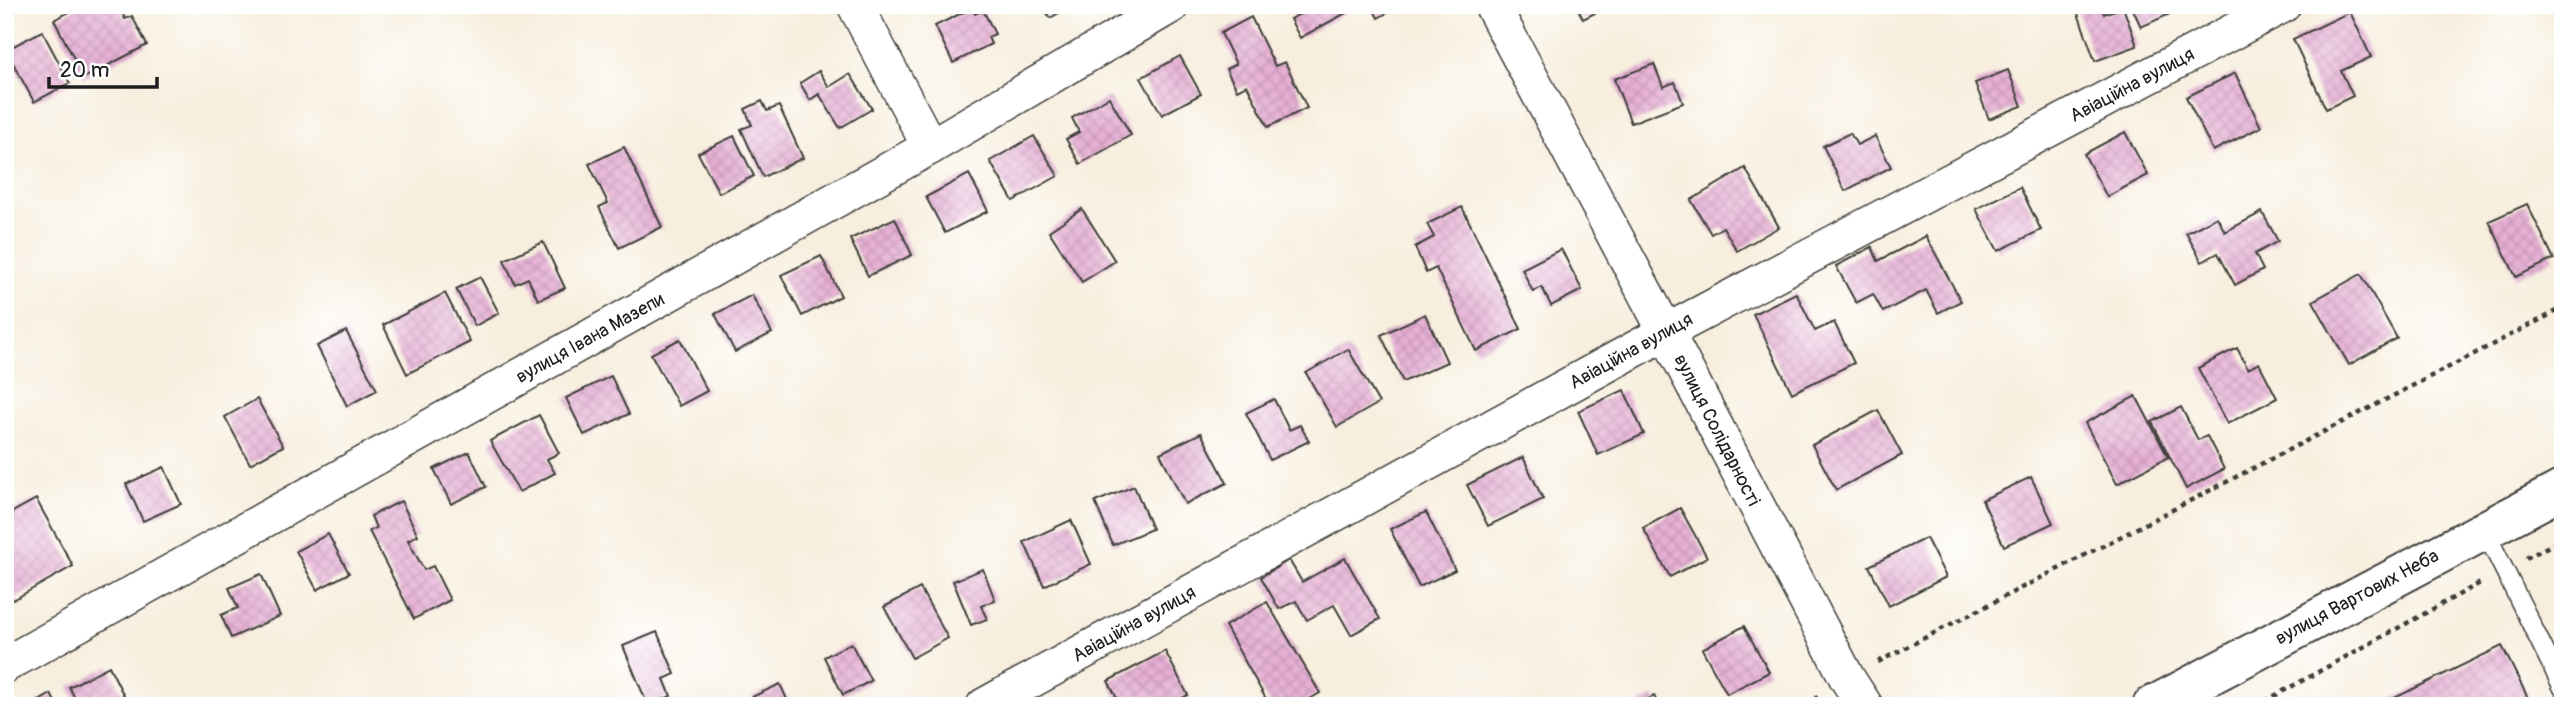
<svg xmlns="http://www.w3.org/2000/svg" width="2568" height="711" font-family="Pangolin,sans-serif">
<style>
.building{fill:url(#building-cross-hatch)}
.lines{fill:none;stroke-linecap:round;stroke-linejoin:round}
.service-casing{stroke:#3d3c39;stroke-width:21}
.minor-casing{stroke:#3d3c39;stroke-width:38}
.tertiary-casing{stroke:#3d3c39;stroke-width:42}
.path{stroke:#3d3c39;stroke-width:4.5;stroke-dasharray:5 5;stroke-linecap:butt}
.service{stroke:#fff;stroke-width:18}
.minor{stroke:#fff;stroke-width:35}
.tertiary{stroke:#fff;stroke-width:38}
.labels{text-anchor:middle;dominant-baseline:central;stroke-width:5;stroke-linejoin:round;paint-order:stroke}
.street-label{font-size:19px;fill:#1c1c1c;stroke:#fff}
</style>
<defs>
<pattern id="building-cross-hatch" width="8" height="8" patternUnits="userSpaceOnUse" patternTransform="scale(1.75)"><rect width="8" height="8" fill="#e6b0d5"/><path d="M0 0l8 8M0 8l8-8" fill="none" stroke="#c597b6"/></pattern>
</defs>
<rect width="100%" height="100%" fill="#fff"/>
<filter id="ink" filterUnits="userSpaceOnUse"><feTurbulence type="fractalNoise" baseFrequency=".0143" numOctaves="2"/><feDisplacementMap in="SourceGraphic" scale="14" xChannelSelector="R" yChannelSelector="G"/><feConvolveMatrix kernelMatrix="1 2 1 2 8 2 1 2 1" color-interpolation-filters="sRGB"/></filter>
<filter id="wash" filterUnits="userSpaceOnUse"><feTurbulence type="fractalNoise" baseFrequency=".00686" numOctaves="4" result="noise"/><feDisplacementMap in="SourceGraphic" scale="28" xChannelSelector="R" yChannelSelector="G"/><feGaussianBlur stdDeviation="1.57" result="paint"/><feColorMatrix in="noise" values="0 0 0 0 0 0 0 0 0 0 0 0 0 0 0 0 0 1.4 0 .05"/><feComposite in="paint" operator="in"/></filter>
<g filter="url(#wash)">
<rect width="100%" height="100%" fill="#f7eedd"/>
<g id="blocks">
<!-- building -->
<g class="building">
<path d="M82,5H119L125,19L132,16L147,45L84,78L54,20Z"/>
<path d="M1042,5H1073L1050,18Z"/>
<path d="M1295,5H1342L1346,13L1300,38L1290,19L1300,14Z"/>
<path d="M1371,5H1401L1378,18Z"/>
<path d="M1576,5H1611L1583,19Z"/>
<path d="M2075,5H2101L2104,14L2123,7L2137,46L2095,61Z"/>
<path d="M2131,5H2182L2183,8L2141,27Z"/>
<path d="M972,8L975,14L983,10L995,34L988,37L991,44L953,63L935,26Z"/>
<path d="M2350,12L2371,57L2341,71L2353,96L2326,109L2293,39Z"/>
<path d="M1251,17L1275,66L1285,62L1307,108L1268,127L1247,85L1237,90L1226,69L1236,64L1221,33Z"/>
<path d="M42,31L70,83L34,102L6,50Z"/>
<path d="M1180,56L1201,94L1162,115L1141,78Z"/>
<path d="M1654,64L1663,87L1675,82L1683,103L1631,123L1614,79Z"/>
<path d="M2008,70L2022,106L1989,119L1975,83Z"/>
<path d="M819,71L829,87L850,74L872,109L840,128L819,94L810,100L800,83Z"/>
<path d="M2235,73L2261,127L2213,151L2186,97Z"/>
<path d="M1109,97L1131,135L1080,164L1066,139L1079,132L1072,118Z"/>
<path d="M762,101L767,111L779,106L803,158L763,177L741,129L752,125L745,109Z"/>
<path d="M2125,132L2148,175L2107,197L2084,154Z"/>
<path d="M1850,133L1857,145L1875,136L1891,167L1845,191L1823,146Z"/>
<path d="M734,136L754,176L719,193L698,153Z"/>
<path d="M1034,136L1058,176L1013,201L990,161Z"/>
<path d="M624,147L662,227L619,248L599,207L608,203L589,164Z"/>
<path d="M1745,168L1779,227L1737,251L1723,227L1711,234L1691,200Z"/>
<path d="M969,174L988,211L945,233L926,197Z"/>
<path d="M2020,187L2041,230L1998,251L1976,209Z"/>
<path d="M2527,204L2554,259L2516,277L2489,221Z"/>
<path d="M1462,207L1521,329L1476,351L1436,268L1426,273L1415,247L1434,237L1427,224Z"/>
<path d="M1082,209L1115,261L1082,282L1049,231Z"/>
<path d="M2262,212L2278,241L2255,254L2263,270L2235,285L2218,253L2202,262L2186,233L2217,217L2225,232Z"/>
<path d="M895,218L912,255L868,276L850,239Z"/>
<path d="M1926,236L1961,301L1938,313L1926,290L1883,312L1873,294L1856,303L1836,266L1872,247L1878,261Z"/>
<path d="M543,242L565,288L538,300L528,278L515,284L504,260Z"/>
<path d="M1561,249L1582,290L1551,306L1542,287L1533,292L1522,269Z"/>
<path d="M821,256L841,296L802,316L781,275Z"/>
<path d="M2361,274L2397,338L2349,365L2313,301Z"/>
<path d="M480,277L499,313L475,326L456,289Z"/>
<path d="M445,293L470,342L407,374L383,325Z"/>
<path d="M1796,293L1815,331L1834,322L1854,363L1792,393L1753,314Z"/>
<path d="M752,295L772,333L735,352L715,314Z"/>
<path d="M1425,314L1447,362L1403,382L1381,335Z"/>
<path d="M346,331L377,390L347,406L317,346Z"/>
<path d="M680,339L707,391L679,406L651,354Z"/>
<path d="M2237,348L2248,369L2259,363L2277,398L2227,424L2198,368Z"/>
<path d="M1348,349L1379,403L1337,427L1306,373Z"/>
<path d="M611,376L629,414L584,435L566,398Z"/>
<path d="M1624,390L1644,434L1598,455L1578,411Z"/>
<path d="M2136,396L2168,457L2117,484L2085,423Z"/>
<path d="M257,399L283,446L250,464L225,417Z"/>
<path d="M1274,399L1289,430L1300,425L1309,441L1270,460L1246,413Z"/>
<path d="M2181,407L2198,440L2207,436L2224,469L2186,489L2152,422Z"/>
<path d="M1878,410L1902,455L1836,490L1812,445Z"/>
<path d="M539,415L559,453L547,459L555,473L519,492L490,441Z"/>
<path d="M1201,433L1227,483L1185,504L1160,453Z"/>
<path d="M469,452L486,487L451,504L434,469Z"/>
<path d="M1523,457L1543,499L1488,526L1467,485Z"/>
<path d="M164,467L181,504L143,521L126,484Z"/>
<path d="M2031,477L2053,523L2004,546L1982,500Z"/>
<path d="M1134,486L1152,529L1113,545L1095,502Z"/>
<path d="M36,499L73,566L13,600L5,586V516Z"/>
<path d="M401,501L418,535L408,540L424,570L433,566L450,600L414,619L369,531L376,528L371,516Z"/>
<path d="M1680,508L1707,557L1670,577L1643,528Z"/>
<path d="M1426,512L1455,570L1419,587L1390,529Z"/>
<path d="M1071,520L1091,564L1044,586L1024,542Z"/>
<path d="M328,534L349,573L317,590L296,551Z"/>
<path d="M1926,538L1946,577L1889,606L1869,566Z"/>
<path d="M1345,558L1380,619L1351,635L1334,605L1307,620L1296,601L1279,609L1261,577L1289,560L1302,582Z"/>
<path d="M983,569L995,600L981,606L987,619L971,625L953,581Z"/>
<path d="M261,574L280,616L231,638L221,615L238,608L229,588Z"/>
<path d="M920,588L948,638L912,658L884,607Z"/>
<path d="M1267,602L1320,693L1298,706H1270L1225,626Z"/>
<path d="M1744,626L1769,672L1727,694L1702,649Z"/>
<path d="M657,632L675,674L664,679L671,696L648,706L623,646Z"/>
<path d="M851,643L871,681L843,695L824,657Z"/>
<path d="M2502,646L2530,702L2522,706H2378Z"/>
<path d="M1165,651L1188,695L1168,706H1121L1108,681Z"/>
<path d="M109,666L129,706H79L69,687Z"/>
<path d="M780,684L790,706H756L752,697Z"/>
<path d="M51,694L57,706H31Z"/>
<path d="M1654,696L1659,706H1635Z"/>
</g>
</g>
</g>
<g filter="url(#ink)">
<use href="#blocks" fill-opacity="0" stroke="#3d3c39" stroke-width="2"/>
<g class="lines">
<!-- service casing -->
<g class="service-casing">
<path id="service" d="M2484,529L2563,688"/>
</g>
<!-- minor casing -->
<g class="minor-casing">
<g id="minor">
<path d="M855,5L930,147"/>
<path d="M1492,5L1666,332L1847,678L1865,706"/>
<path d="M5,665L930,147L1172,5"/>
<path d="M984,706L1666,332L2283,5"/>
</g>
</g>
<!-- tertiary casing -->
<g class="tertiary-casing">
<path id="tertiary" d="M2152,706L2563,489"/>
</g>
<!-- path -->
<g class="path">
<path d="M2526,558L2563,539"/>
<path d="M1878,662L2563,308"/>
<path d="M1806,706L1819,696"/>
<path d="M2256,706L2482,582"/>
</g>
<!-- service -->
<use href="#service" class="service"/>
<!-- minor -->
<use href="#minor" class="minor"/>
<!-- tertiary -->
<use href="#tertiary" class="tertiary"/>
</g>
</g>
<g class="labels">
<!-- street labels -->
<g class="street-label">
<text transform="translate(2132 85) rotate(-28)">Авіаційна вулиця</text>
<text transform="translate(590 338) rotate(-29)">вулиця Івана Мазепи</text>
<text transform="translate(1631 351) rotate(-29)">Авіаційна вулиця</text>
<text transform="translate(1717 430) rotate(63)">вулиця Солідарності</text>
<text transform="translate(2357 597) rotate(-28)">вулиця Вартових Неба</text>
<text transform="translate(1134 624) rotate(-29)">Авіаційна вулиця</text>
</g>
</g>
<!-- margin -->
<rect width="2568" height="711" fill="none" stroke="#fff" stroke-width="28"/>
<!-- scale -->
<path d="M49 77v10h108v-10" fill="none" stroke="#1c1c1c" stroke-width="3.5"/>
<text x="60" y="77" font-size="21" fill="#1c1c1c" stroke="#ffffff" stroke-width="5" paint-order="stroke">20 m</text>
</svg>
